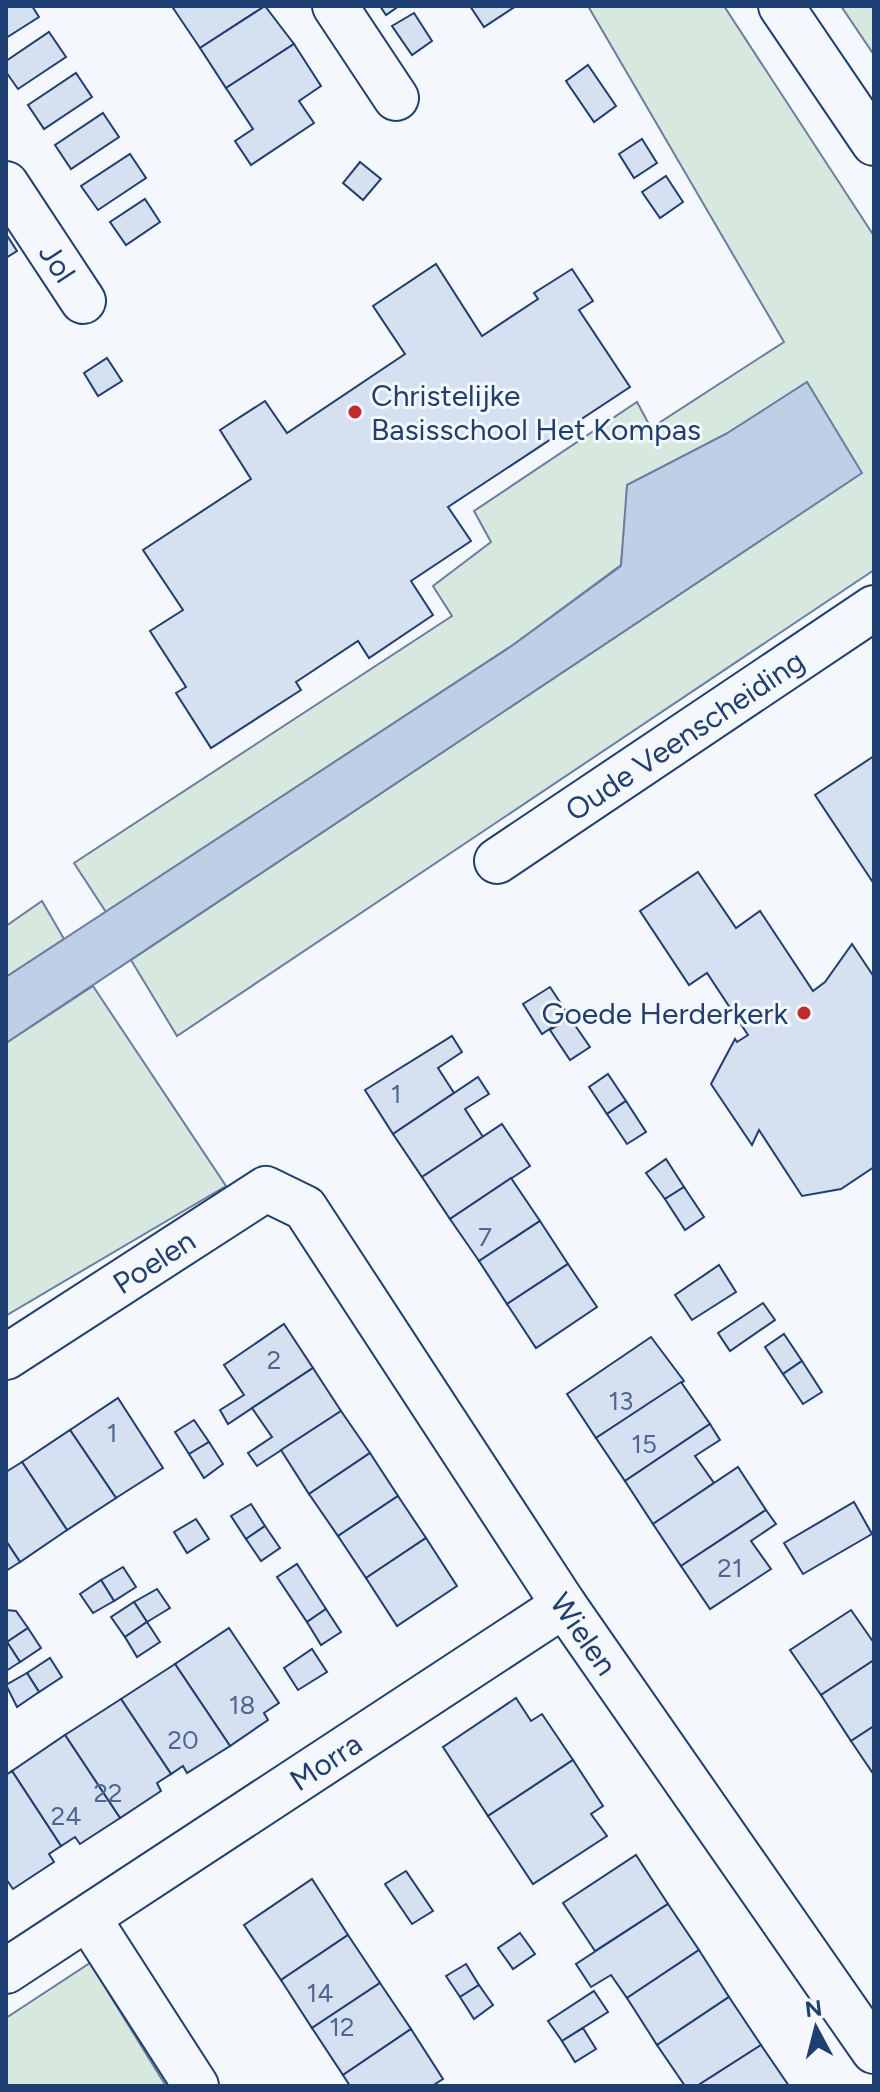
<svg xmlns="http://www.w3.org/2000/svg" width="880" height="2092" font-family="Figtree,sans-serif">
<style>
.green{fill:#d7e8df;stroke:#687fa3;stroke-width:2}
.water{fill:#bed0e5;stroke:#687fa3;stroke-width:2}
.building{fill:#d5e0f0;stroke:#1d3f73;stroke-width:2}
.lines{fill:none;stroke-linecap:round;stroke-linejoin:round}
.minor-casing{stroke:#1d3f73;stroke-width:48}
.minor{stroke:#f4f7fb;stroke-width:44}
.poi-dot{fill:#c62828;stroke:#f4f7fb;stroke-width:3}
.labels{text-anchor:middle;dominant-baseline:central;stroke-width:6;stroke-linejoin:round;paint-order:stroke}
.number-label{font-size:26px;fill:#4b6792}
.street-label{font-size:30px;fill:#1d3f73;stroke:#f4f7fb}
.poi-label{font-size:30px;fill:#1d3f73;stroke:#f4f7fb;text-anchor:start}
</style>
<rect width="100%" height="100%" fill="#f4f7fb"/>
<!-- green -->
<g class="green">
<path d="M588,6H724L874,236V570L177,1036L131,960L861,473L807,383L726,434L628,485L621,565L513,645L106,912L74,863L452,616L433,586L491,542L474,511L637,402L651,428L784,342Z"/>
<path d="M841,6H874V55Z"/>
<path d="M42,901L64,939L6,977V926Z"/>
<path d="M93,986L226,1186L7,1315L6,1043Z"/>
<path d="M90,1963L166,2086H6V2018Z"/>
</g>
<!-- water -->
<path class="water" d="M807,382L862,473L6,1043V977L513,645L621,566L627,485L726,434Z"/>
<!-- building -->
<g class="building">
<path d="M6,6H32L39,17L6,38Z"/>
<path d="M177,6H265L200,48L173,8Z"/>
<path d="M265,6L294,44L226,88L200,48Z"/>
<path d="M380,6H399L386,15Z"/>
<path d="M470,6H516L484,27Z"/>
<path d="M414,13L432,41L412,55L392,26Z"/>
<path d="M49,32L66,57L18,89L6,72V61Z"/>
<path d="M294,44L321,86L299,101L314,123L251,165L235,141L253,129L226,88Z"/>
<path d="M588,65L616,106L594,122L566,81Z"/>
<path d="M76,73L92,97L44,129L28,105Z"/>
<path d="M103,113L119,137L71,169L55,145Z"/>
<path d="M642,139L657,163L634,178L619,154Z"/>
<path d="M130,154L146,178L98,210L81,186Z"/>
<path d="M360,162L381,179L363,200L343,183Z"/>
<path d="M666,176L683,202L660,218L642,192Z"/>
<path d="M145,199L160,222L126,245L110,222Z"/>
<path d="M6,234L17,251L6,258Z"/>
<path d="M436,264L482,336L538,299L534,293L572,269L593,301L579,310L630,387L448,507L471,541L411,581L433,615L369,658L358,641L296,682L301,690L211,748L176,693L186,687L150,631L183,610L143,550L251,479L220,430L265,401L287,433L405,354L373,306Z"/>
<path d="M107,358L122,381L98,396L84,373Z"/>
<path d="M874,756V884L815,795Z"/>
<path d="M698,872L736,928L760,911L813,991L825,982L852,944L874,977V1167L841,1189L802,1196L759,1130L752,1145L711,1084L735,1039L737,1042L748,1035L707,973L689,985L640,911Z"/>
<path d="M550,987L569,1016L542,1034L523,1004Z"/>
<path d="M570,1018L590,1047L570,1060L550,1030Z"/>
<path d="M452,1036L462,1052L438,1068L454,1093L393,1134L365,1090Z"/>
<path d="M608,1074L626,1101L607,1114L589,1087Z"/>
<path d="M478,1077L489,1094L465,1109L483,1137L422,1177L393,1134Z"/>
<path d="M626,1101L646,1132L627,1144L607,1114Z"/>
<path d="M502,1124L530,1166L450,1219L422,1177Z"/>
<path d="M666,1159L684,1187L665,1199L646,1173Z"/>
<path d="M511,1178L540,1221L479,1261L450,1219Z"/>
<path d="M684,1187L704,1217L685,1230L665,1199Z"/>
<path d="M540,1221L568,1264L507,1304L479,1261Z"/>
<path d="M568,1264L597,1307L536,1348L507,1304Z"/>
<path d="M719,1265L736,1292L692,1320L675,1295Z"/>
<path d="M763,1303L775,1320L730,1351L718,1333Z"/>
<path d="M284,1324L313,1368L228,1424L220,1410L244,1395L224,1365Z"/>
<path d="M784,1334L802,1361L783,1374L765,1347Z"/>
<path d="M651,1337L684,1381L596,1438L567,1394Z"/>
<path d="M802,1361L822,1392L803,1404L783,1374Z"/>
<path d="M313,1368L341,1411L257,1466L248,1453L272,1437L252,1408Z"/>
<path d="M681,1382L710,1424L625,1481L596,1438Z"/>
<path d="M118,1398L163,1468L116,1498L70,1430Z"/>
<path d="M341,1411L370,1453L309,1494L281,1450Z"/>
<path d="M194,1420L209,1442L189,1454L175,1432Z"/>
<path d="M710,1424L720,1440L695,1456L714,1483L653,1524L625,1481Z"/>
<path d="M70,1430L116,1498L67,1530L22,1462Z"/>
<path d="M209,1442L223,1464L204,1478L189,1454Z"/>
<path d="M370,1453L398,1496L338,1536L309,1494Z"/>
<path d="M22,1462L67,1530L20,1562L6,1541V1472Z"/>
<path d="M738,1467L766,1510L681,1566L653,1524Z"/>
<path d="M398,1496L426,1538L366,1578L338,1536Z"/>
<path d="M854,1502L872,1534L803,1574L784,1543Z"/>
<path d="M251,1504L265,1526L246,1539L231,1516Z"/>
<path d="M766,1510L776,1524L751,1541L771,1569L710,1609L681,1566Z"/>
<path d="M196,1519L209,1539L187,1553L174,1532Z"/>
<path d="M265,1526L280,1548L261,1561L246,1539Z"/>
<path d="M426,1538L457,1586L397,1626L366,1578Z"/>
<path d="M6,1541L20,1562L6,1571Z"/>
<path d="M297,1564L326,1609L307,1622L277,1577Z"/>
<path d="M123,1567L136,1587L114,1601L101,1580Z"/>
<path d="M101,1580L114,1601L93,1613L80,1594Z"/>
<path d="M157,1589L170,1608L147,1622L134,1602Z"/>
<path d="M134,1602L147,1622L125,1637L111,1617Z"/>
<path d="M326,1609L341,1632L321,1645L307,1622Z"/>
<path d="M6,1610L16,1611L28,1628L7,1642Z"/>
<path d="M851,1610L874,1643V1660L821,1695L790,1650Z"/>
<path d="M147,1622L160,1642L137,1657L125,1637Z"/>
<path d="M28,1628L41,1648L20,1662L7,1642Z"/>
<path d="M229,1628L279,1703L264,1713L268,1720L230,1746L175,1664Z"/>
<path d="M7,1642L20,1662L6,1671V1643Z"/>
<path d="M312,1649L327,1672L298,1690L284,1668Z"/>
<path d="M50,1658L62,1677L39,1692L27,1673Z"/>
<path d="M874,1660V1726L851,1741L821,1695Z"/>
<path d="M175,1664L230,1746L187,1773L183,1766L171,1774L121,1699Z"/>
<path d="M27,1673L39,1692L17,1707L6,1685Z"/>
<path d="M516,1698L531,1721L542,1714L573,1760L488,1816L443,1747Z"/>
<path d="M121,1699L171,1774L157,1783L161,1791L120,1818L65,1735Z"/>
<path d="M874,1726V1775L851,1741Z"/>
<path d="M65,1735L120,1818L80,1844L75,1837L61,1846L12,1771Z"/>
<path d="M573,1760L603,1806L591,1814L607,1836L533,1884L488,1816Z"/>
<path d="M12,1771L61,1846L49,1854L54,1862L13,1889L6,1879V1775Z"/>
<path d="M636,1855L668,1904L595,1951L563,1903Z"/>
<path d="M406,1871L433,1911L412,1924L385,1884Z"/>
<path d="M312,1879L348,1935L281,1980L244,1925Z"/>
<path d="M668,1904L699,1950L627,1998L611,1975L591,1987L576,1964Z"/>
<path d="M520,1933L535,1954L513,1969L498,1948Z"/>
<path d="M348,1935L380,1983L312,2028L281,1980Z"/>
<path d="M699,1950L729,1997L657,2045L627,1998Z"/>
<path d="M466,1964L479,1985L460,1997L446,1976Z"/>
<path d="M380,1983L411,2029L343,2075L312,2028Z"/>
<path d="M479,1985L493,2005L474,2019L460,1997Z"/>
<path d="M594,1991L608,2012L562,2041L548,2021Z"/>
<path d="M729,1997L761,2045L697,2086H685L657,2045Z"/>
<path d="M583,2028L596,2049L575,2062L562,2041Z"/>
<path d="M411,2029L443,2079L432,2086H350L343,2075Z"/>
<path d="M761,2045L789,2086H697Z"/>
</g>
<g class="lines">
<!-- minor casing -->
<g class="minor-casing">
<g id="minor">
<path d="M335,6L396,98"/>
<path d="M781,6L874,143"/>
<path id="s1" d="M6,184L83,301"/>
<path id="s2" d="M497,861L874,608"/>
<path id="s3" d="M6,1357L266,1189L305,1208L564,1605L874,2051"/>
<path d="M88,1918L196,2086"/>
<path id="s4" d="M6,1971L564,1605"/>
</g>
</g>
<!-- minor -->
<use href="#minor" class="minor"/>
</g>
<!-- markers -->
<g class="poi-dot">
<circle cx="355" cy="412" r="8"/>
<circle cx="804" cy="1013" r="8"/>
</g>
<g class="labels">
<!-- number labels -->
<g class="number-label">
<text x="396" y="1094">1</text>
<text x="485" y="1237">7</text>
<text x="274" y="1360">2</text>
<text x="621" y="1401">13</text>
<text x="112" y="1433">1</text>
<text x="644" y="1444">15</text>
<text x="730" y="1568">21</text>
<text x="242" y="1705">18</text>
<text x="183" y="1740">20</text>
<text x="108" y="1793">22</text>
<text x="66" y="1816">24</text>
<text x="320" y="1993">14</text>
<text x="342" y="2027">12</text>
</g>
<!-- street labels -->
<g class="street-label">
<text stroke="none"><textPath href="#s1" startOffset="94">Jol</textPath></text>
<text stroke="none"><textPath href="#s2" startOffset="226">Oude Veenscheiding</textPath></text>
<text stroke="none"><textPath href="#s3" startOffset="176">Poelen</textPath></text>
<text stroke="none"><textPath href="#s3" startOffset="862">Wielen</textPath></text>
<text stroke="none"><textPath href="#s4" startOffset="382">Morra</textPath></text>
</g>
<!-- poi labels -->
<g class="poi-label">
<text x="371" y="395">Christelijke<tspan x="371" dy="34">Basisschool Het Kompas</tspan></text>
<text x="788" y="1013" text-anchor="end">Goede Herderkerk</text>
</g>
</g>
<!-- border -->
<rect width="880" height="2092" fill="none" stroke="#1d3f73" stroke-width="16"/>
<!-- north arrow -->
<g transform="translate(816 2028) rotate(353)" stroke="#f4f7fb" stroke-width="6" paint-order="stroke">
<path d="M0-6L14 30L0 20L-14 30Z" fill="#1d3f73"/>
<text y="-12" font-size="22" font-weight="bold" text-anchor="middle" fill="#1d3f73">N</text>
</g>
</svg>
